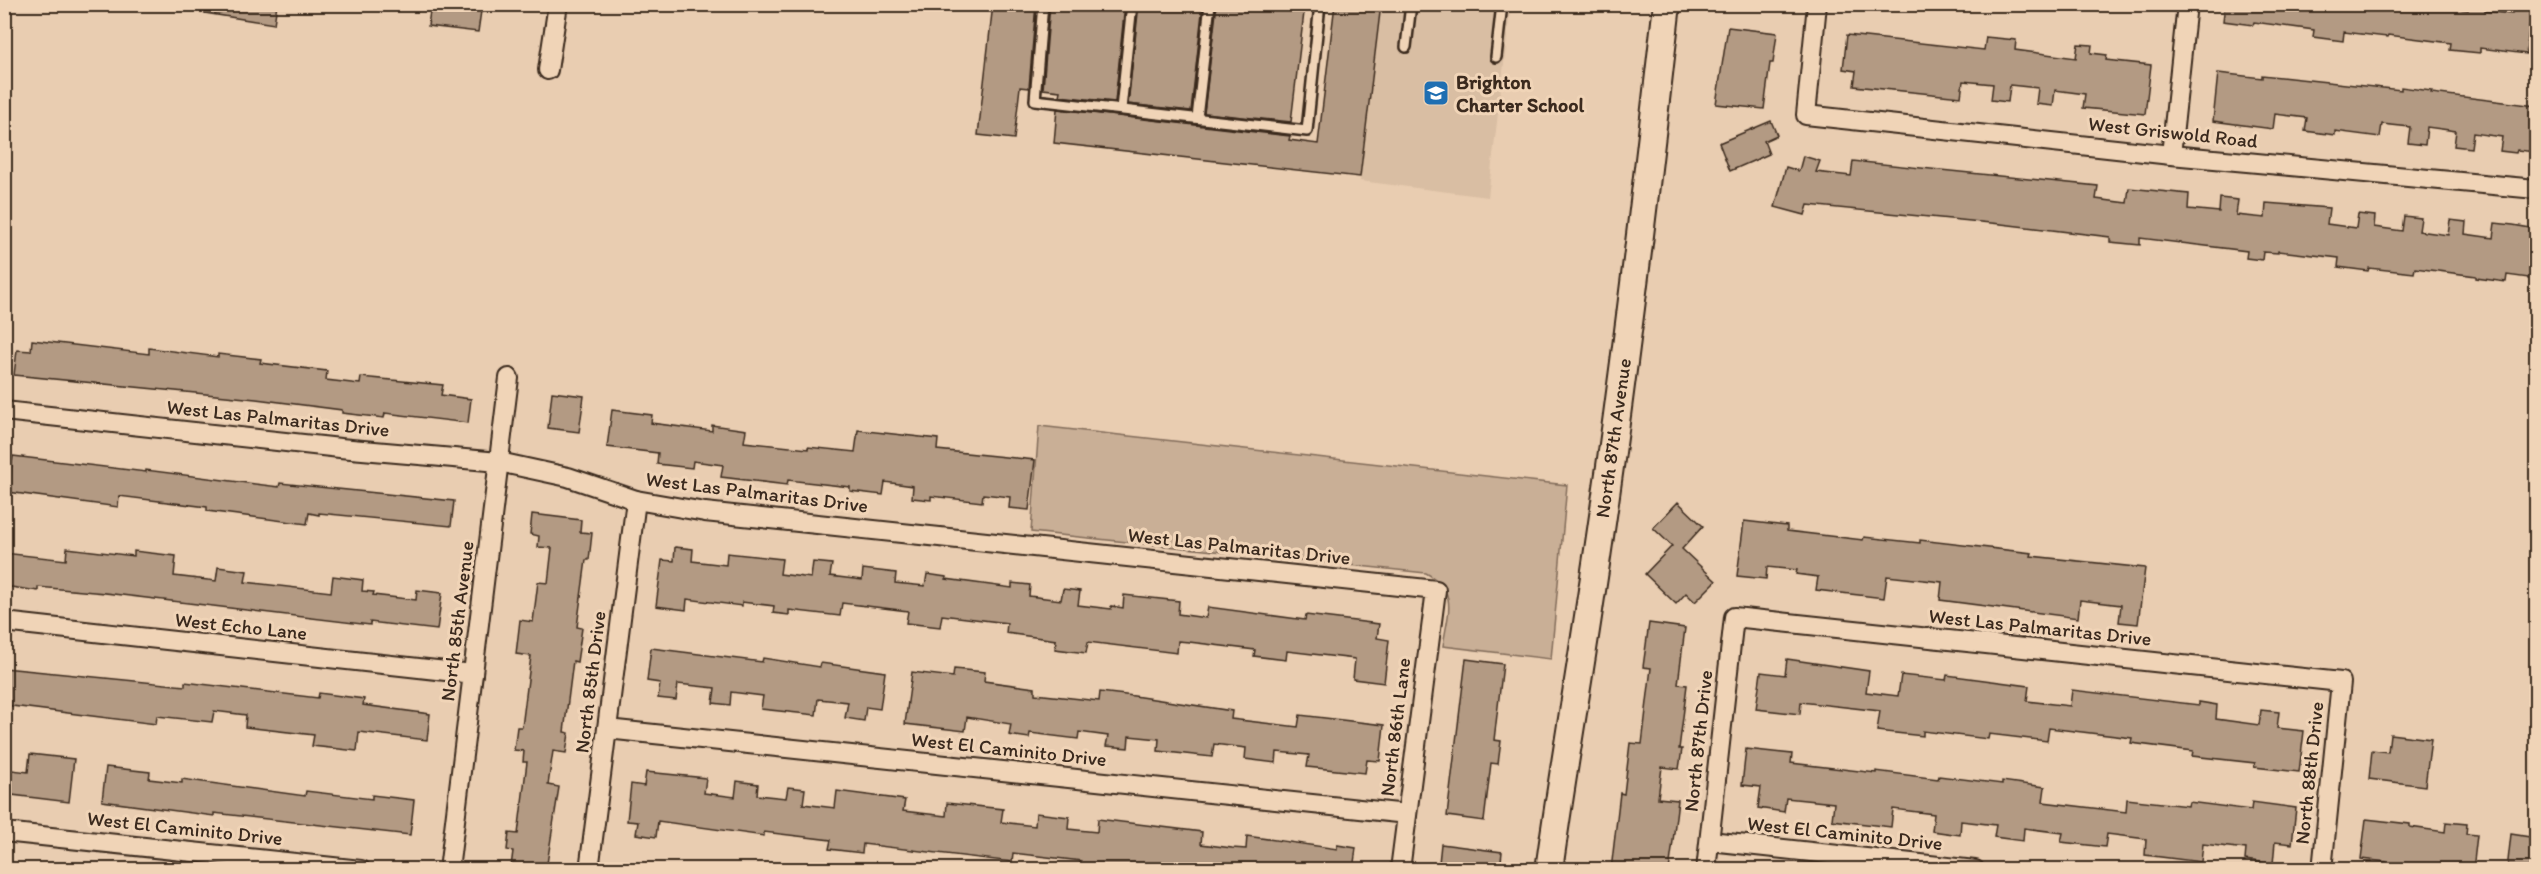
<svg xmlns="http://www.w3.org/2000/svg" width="2541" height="874" font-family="Itim,sans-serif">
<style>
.built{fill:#d9bea3}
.green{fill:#c9af96;stroke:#826c5a;stroke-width:1.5}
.building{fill:#b39a83;stroke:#3b2a1e;stroke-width:1.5}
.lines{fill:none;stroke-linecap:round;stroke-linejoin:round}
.lane-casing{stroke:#3b2a1e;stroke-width:14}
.street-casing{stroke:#3b2a1e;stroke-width:22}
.secondary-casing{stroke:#3b2a1e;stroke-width:30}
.lane{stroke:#f0d4b7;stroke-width:9}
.street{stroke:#f0d4b7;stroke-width:18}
.secondary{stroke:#f0d4b7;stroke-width:26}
.labels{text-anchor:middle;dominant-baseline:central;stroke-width:6;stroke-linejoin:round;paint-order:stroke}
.poi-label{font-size:20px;font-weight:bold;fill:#3b2a1e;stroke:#f0d4b7;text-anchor:start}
.street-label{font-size:20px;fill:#3b2a1e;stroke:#f0d4b7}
</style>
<rect width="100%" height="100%" fill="#e9cdb1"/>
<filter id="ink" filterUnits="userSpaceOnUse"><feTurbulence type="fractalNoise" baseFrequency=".0167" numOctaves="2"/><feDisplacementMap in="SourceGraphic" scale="12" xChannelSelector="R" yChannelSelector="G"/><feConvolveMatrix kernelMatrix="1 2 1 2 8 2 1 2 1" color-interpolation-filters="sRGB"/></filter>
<g filter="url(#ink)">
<!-- built -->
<path class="built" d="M1381,5H1511L1488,197L1360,181Z"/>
<!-- green -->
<path class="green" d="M1039,426L1567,485L1551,659L1443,646C1447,615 1460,592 1426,573L1031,532Z"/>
<!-- building -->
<g class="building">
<path d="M205,4H277L274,24L205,13Z"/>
<path d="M431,4H470L469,9L481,11L478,32L428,26Z"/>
<path d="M993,4H1036L1029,88L1020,87L1014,139L978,135Z"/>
<path d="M1050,4H1125L1115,102L1059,96L1060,91L1043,89Z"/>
<path d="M1139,4H1203L1191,111L1128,104Z"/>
<path d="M1217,4H1305L1291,122L1204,113Z"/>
<path d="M1335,4H1381L1360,177L1054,143L1057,109L1290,136L1289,140L1318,144Z"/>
<path d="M2225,4H2440V7L2468,10V4H2486L2485,11L2512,14L2514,4H2532L2526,54L2480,48V53L2450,50L2451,43L2388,35L2387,37L2344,32L2343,41L2313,37L2314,30L2254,22L2253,25L2223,21Z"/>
<path d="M1728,27L1777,33L1773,63H1770L1764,109L1716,104Z"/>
<path d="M1847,35L1984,50L1986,37L2016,40L2015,50L2076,58L2078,44L2092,45L2091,53L2107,55L2106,60L2151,65L2145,114L2083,108L2085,94L2055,90L2053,106L2036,104L2038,88L2010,85L2008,102L1991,100L1993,84L1963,81L1961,97L1854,86L1856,71L1843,69Z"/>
<path d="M2218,73L2262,78V75L2401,90V87L2432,91L2431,93L2536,106V152L2517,150L2516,153L2500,151L2502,137L2473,133L2471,148L2454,146L2456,131L2427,127L2425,145L2408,143L2410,127L2382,124L2380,137L2335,131V135L2305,131L2307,118L2275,114L2273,129L2213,121Z"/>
<path d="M1771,121L1777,135L1764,141L1769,154L1730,171L1719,143Z"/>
<path d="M1803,156L1820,161L1816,172L1851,176L1853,161L2098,186L2096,199L2127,203L2129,188L2189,194L2188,209L2219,212L2220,198L2238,200L2236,215L2265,218L2266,203L2329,208L2327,224L2356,228L2358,214L2375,216L2374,227L2402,231L2404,216L2421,218L2419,231L2448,235L2450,220L2466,222L2465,234L2493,238L2495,223L2513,225L2536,229V279L2507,275L2506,282L2476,278V276L2415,268L2414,273L2369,268L2368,271L2338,267L2339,258L2278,251V253L2263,252L2262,260L2246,258L2247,251L2140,238V245L2110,242V237L2001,224L1808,205L1805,215L1775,207L1786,167L1799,171Z"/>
<path d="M32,340L149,354V348L218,357V354L261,359L260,363L327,371L326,380L360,384L361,377L443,385L441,395L471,399L468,423L385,413L384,418L342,413V410L256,399L14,375L17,350L31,351Z"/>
<path d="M552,392L584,396L579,432L548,428Z"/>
<path d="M612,410L652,415L651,423L712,431V425L746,430L744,442L808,449V447L855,452L858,430L938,439L937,450L1035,460L1029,510L1009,508L1010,497L983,494L982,502L931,496V500L912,498L913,486L885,482L883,495L850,491V487L788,480L787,485L721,477L723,465L693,461L692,468L657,464L658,453L607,447Z"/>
<path d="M13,456L146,472V470L279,487L280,483L454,501L451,526L319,513V515L309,513L307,524L207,511V507L119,496L118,507L8,492Z"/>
<path d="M1678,502L1703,526L1682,549L1716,581L1695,602L1686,593L1676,604L1645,574L1672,546L1653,528Z"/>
<path d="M532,514L581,520L580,532L592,533L589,560H586L577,627L582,628L577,662L573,661L564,732L569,733L566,753L553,751L548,785L559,787L546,870L511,867L513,851L507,850L509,833L518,834L527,762H523L524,751L514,750L517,727H522L531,656L516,654L520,620L533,622L538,582L548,583L552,548L538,547L539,536L530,534Z"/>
<path d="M1744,521L1787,526V531L1863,540L1864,537L1920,543V540L2032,553L2031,556L2145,568L2138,624L2119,622L2121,605L2080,600L2078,618L1940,600L1942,582L1887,576L1884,598L1816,590L1818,577L1796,574L1797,570L1767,567L1766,579L1737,576Z"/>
<path d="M675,547L693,549L692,561L726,565L727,553L782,559L780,574L811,578L813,562L832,564L830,576L862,580L863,569L896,573L895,583L925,586L927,574L946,577V579L1012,588V583L1030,585L1029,596L1061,600L1063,589L1080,591L1078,605L1111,609V606L1123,608L1124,595L1179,601L1178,614L1206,618L1208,607L1305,620L1306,615L1379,624L1377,638L1389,640L1384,683L1353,679L1355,659L1287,651L1286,660L1254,656L1255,650L1189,642L1178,641L1177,653L1088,642L1086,653L1055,649L1056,640L1006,633L1007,623L942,615L940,627L906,623L908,611L842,603L840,616L789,610V615L773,613L774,606L742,602V606L687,599L686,610L656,606L662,560L674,561Z"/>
<path d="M67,548L134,556V551L176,556L174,576L216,581L218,567L247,571L245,582L331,592L333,576L363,580L362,591L374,592L373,595L416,600L417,590L442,593L437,630L370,622V625L105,593L38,587V591L4,586V553L66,560Z"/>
<path d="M1649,623L1685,628L1678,684L1687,685L1679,749H1682L1679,769L1662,767L1658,798L1678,800L1672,849L1669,870H1611L1620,793L1624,794L1630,743L1642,744L1651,668L1643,667Z"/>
<path d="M651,648L762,662L763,658L820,667L821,663L885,672L880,709L866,707L864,721L845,718L848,702L818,699L816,715L761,709L763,696L731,692L730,705L713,703L715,688L678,684L676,700L658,698L660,683L647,681Z"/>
<path d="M1466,659L1503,664L1494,740L1501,741L1498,764L1491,763L1484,821L1447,816Z"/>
<path d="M1787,659L1869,671L1866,692L1898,696L1901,675L1946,680L1947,675L2029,686L2027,701L2070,706L2072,690L2199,705V702L2217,705L2216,719L2259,725L2261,710L2279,712L2277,728L2304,731L2299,772L2254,767L2255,763L2192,756L2193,751L2131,743L2132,738L2049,728L2047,741L1989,734L1988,739L1923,731V736L1877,731L1880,711L1801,702L1800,714L1756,709L1761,672L1785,675Z"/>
<path d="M4,668L185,686V682L318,698L319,693L364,699L363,705L430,714L427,740L359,732L357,751L312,746L314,735L245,727L246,715L214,711L212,722L157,716L156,724L4,705Z"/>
<path d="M954,669L985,672L984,681L1035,688V694L1099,701L1100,692L1134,696L1232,711L1231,719L1298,727L1300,715L1384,725L1380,761L1367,760L1365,773L1307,767L1309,755L1277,752L1276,763L1245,759L1246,748L1214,744L1212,757L1158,751L1159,739L1129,736L1128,748L1106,746L1108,736L1079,732L1078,739L1030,733L1029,738L1009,735L1011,724L967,717L965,731L905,724L912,672L953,677Z"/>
<path d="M2390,734L2431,739L2425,786L2369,779L2372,750L2388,752Z"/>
<path d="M1746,749L1792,754L1791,763L1876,773V771L1938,779L1939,776L2002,784V781L2045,787L2043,802L2126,812L2127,799L2188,806L2189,802L2251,810L2252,802L2296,808L2292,844L2275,842L2273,864L2245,860L2246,849L2203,844L2201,862L2145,855L2146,839L2107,834L2105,847L2061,842L2063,833L2024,828L2023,841L1994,837L1996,825L1961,821L1960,835L1932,831L1934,814L1893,809L1891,827L1832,820L1834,803L1786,798L1784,812L1758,808L1761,787L1742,785Z"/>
<path d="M30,754L74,759L69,802L4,794V769L28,772Z"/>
<path d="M106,767L150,772L149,779L182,783V779L305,796L306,791L372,799V795L414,800L410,835L214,813V816L102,801Z"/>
<path d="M646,772L706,778L704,793L735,797L737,781L758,784L757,795L786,798L788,787L805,789L803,804L835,808L837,791L905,800L903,811L946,816L947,803L1003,809L1001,822L1035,826L1036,813L1069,817L1068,829L1097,832L1098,819L1202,832L1201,844L1232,848L1246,849L1247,836L1337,849V845L1356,848L1353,870H1080L1081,861L1013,853L1012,862L863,844L862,853L829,849L831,840L764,832V836L658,821L656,837L636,834L638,822L627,821L631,784L644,786Z"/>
<path d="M2366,819L2410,824V827L2445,832L2446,822L2467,824L2466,834L2477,835L2473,870L2448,867V870H2385L2386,862L2361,859Z"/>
<path d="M2511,834L2536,838V870H2507Z"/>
<path d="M1441,844L1502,852L1500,870H1450V864L1439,863Z"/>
</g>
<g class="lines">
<!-- lane casing -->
<g class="lane-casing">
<g id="lane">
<path d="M1043,4L1035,100L1307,131L1320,4"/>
<path d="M1406,47L1411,4"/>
<path d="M1496,57L1502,4"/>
<path d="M1121,109L1132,4"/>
<path d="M1197,118L1210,4"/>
</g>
</g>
<!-- street casing -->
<g class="street-casing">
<g id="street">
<path d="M1817,4L1806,115L2171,155L2536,189"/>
<path d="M548,70L558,4"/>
<path d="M2171,155L2187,4"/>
<path d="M4,411L340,448L499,462L568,477L636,500L705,512L1436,590L1400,870"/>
<path d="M4,622L473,674"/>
<path d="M607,729L1407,814"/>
<path d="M4,832L361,870"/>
<path d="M1710,841L1975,870"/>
<path d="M449,870L509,378"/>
<path d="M589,870L636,500"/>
<path d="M1706,870L1734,617L2341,682L2322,870"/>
</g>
</g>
<!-- secondary casing -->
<g class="secondary-casing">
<path id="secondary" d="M1549,870C1561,783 1576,697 1589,610C1620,409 1644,207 1667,4"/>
</g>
<!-- lane -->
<use href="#lane" class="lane"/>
<!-- street -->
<use href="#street" class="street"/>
<!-- secondary -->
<use href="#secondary" class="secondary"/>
</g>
</g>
<!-- icons -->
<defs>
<g id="school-square" transform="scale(1.35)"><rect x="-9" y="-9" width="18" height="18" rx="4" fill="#1f6fb2" stroke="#f0d4b7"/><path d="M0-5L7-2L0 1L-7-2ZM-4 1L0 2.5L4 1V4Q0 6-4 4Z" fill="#fff"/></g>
</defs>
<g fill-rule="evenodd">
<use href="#school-square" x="1436" y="93"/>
</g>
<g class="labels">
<!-- poi labels -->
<g class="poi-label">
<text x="1456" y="82">Brighton<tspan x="1456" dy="23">Charter School</tspan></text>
</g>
<!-- street labels -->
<g class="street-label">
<text transform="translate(2173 132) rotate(6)">West Griswold Road</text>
<text transform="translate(278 418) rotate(6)">West Las Palmaritas Drive</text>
<text transform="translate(1613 438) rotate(-82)">North 87th Avenue</text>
<text transform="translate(757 492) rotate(7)">West Las Palmaritas Drive</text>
<text transform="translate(1239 546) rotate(6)">West Las Palmaritas Drive</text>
<text transform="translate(457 621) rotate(-83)">North 85th Avenue</text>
<text transform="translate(241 626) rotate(6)">West Echo Lane</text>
<text transform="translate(2040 627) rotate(6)">West Las Palmaritas Drive</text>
<text transform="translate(590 682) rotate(-83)">North 85th Drive</text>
<text transform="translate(1395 727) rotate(-83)">North 86th Lane</text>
<text transform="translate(1698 741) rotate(-84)">North 87th Drive</text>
<text transform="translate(1009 749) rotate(6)">West El Caminito Drive</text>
<text transform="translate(2309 773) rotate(-84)">North 88th Drive</text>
<text transform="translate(185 828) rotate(6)">West El Caminito Drive</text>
<text transform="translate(1845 833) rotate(6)">West El Caminito Drive</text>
</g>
</g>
<!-- margin -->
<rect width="2541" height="874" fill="none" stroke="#f0d4b7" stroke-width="24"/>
<rect x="12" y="12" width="2517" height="850" fill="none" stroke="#3b2a1e" stroke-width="2" filter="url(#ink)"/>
</svg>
